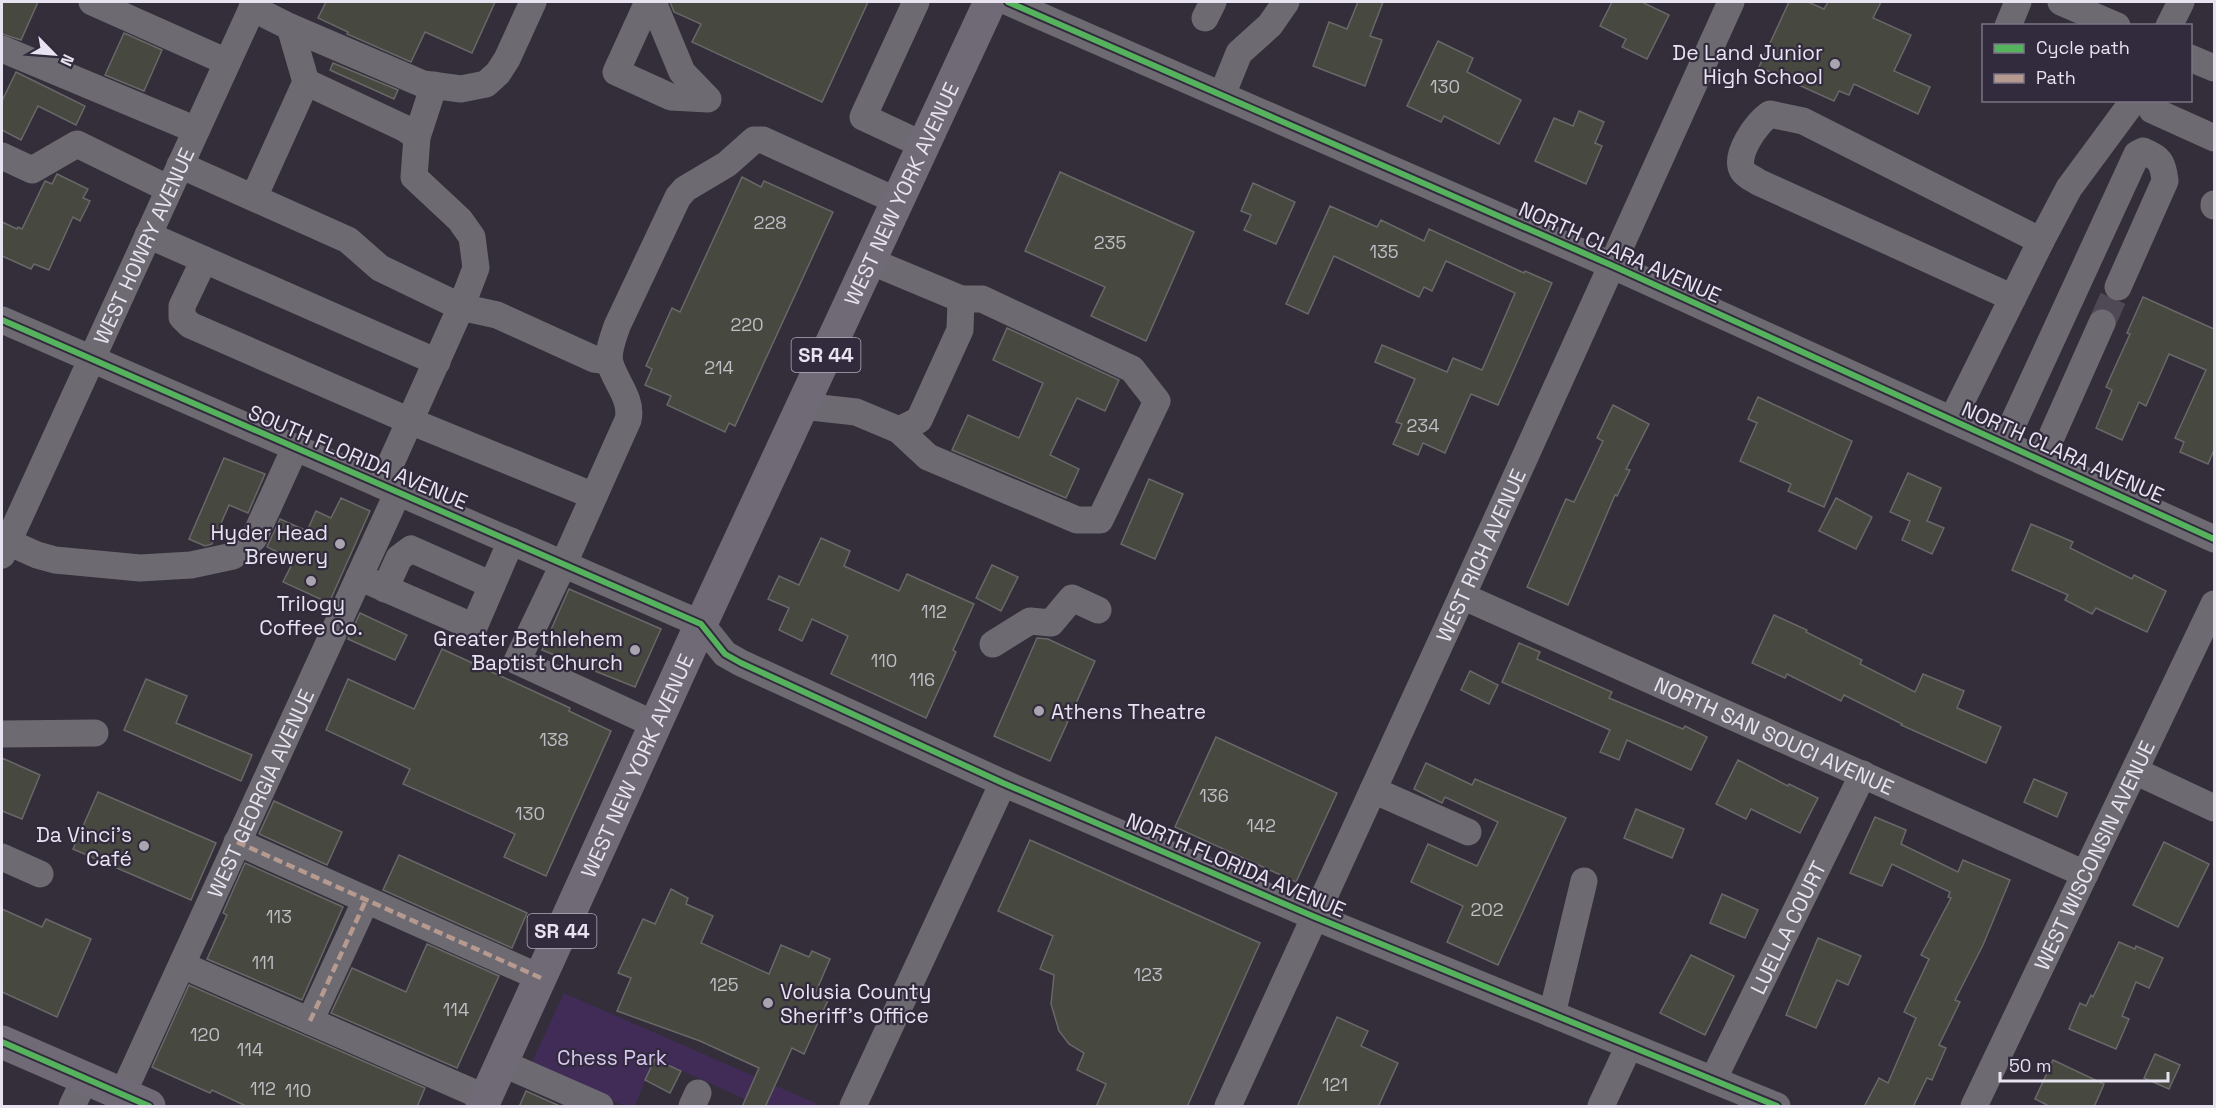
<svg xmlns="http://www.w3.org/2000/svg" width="2216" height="1108" font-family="'Space Grotesk',sans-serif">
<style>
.green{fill:#412c57}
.building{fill:#474840;stroke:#696869;stroke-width:1.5}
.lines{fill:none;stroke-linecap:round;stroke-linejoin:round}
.minor-tunnel{stroke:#4e4954;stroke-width:27;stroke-dasharray:27 14;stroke-linecap:butt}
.minor{stroke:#6d6a72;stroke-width:27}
.major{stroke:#706a77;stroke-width:33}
.quiet{stroke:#b69a8f;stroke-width:4.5;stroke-dasharray:9 4.5;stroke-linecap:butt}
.cycleway-casing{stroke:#322a3d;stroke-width:10}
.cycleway{stroke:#56b35d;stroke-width:6}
.poi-dot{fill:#a9a4b0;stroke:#322a3d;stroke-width:2}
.labels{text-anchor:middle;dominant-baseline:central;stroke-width:4.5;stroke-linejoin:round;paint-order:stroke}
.number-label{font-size:18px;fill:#c0bcc4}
.shield{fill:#322a3d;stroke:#b1acba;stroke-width:1.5}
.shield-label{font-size:20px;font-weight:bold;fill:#e8e3f0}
.poi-label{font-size:21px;fill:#e8e3f0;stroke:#322a3d;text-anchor:end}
.street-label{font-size:21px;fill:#e8e3f0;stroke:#322a3d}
.park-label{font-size:21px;fill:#d7c6f0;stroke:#322a3d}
</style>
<rect width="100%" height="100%" fill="#332e39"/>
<!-- green -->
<path class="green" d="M564,993L822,1106H760L654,1058L635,1106H626L614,1102L532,1062Z"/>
<!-- building -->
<g class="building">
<path d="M2,2H38L21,40L2,34Z"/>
<path d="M326,2H495L472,53L425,32L411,62L347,34L348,32L318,18Z"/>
<path d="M670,2H868L822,102L692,42L701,24L674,12Z"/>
<path d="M1358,2H1383L1370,36L1382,40L1365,86L1313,66L1329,22L1347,29Z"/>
<path d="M1612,2H1642L1669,15L1647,59L1622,47L1626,39L1600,26Z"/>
<path d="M1789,2H1808L1824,9L1828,2H1881L1873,18L1911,35L1894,71L1930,87L1918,114L1854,84L1849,95L1839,91L1834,101L1759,67Z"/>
<path d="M124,33L162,50L144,91L105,75Z"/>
<path d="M1438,41L1473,58L1467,72L1521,100L1499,144L1444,116L1441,122L1407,106Z"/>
<path d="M333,63L398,90L394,99L330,70Z"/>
<path d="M16,72L85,106L76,125L38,106L21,140L2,130V101Z"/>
<path d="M1579,111L1604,122L1595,143L1602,146L1586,184L1535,161L1554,118L1573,126Z"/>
<path d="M1060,172L1194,232L1146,341L1091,316L1105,287L1025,251Z"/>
<path d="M57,174L88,189L83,198L90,201L80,221L73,217L49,270L34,264L31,269L2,256V222L17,229L18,227L22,229L45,181L52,184Z"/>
<path d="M742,177L761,187L764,181L833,212L735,426L729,423L725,432L667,405L671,396L645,385L652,369L646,366L672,308L680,312Z"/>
<path d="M1253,183L1295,202L1276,244L1244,230L1251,215L1241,211Z"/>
<path d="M1330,206L1377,227L1381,220L1424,241L1429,229L1524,273L1525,271L1552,283L1498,405L1471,394L1445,453L1423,443L1418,455L1393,444L1402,424L1396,422L1415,379L1375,362L1382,345L1447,372L1453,358L1482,370L1515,293L1446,261L1432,291L1424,287L1419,297L1334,256L1308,314L1286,304Z"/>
<path d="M2143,297L2214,329V450L2208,464L2180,452L2184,442L2175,438L2206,370L2169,354L2146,406L2139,402L2122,440L2096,428L2112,390L2106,387L2130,334L2127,333Z"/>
<path d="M1007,328L1119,380L1105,411L1077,398L1050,455L1079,469L1066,498L952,450L968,415L1019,438L1043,383L993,360Z"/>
<path d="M1758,397L1852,441L1824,507L1788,491L1791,484L1740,461L1757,423L1748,419Z"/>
<path d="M1613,405L1649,424L1626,469L1630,470L1617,496L1615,495L1568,605L1527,587L1566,499L1574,502L1603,441L1597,438Z"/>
<path d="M224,458L265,474L248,513L229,505L212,544L205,546L189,539Z"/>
<path d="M1908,473L1941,488L1927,521L1944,528L1932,554L1902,540L1910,521L1890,512Z"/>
<path d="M1149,479L1183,494L1155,559L1121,544Z"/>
<path d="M341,498L370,511L329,603L283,582L294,560L267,547L280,519L307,531L316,511L331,518Z"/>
<path d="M1836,498L1872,517L1856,549L1819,531Z"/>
<path d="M2031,524L2073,542L2070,548L2132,579L2134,575L2166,591L2147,632L2096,608L2092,614L2065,600L2068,595L2012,570Z"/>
<path d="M821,538L850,551L844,566L899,591L907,574L974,604L953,650L956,652L926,718L831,674L848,636L812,619L802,641L779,630L789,608L768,599L779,576L799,585Z"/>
<path d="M992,565L1018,577L1001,611L976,598Z"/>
<path d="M569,589L661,629L635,687L542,650Z"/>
<path d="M360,613L407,635L395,660L348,639Z"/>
<path d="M1774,615L1807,630L1806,632L1862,660L1860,664L1915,692L1923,674L1964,691L1957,708L2001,727L1986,763L1901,725L1902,724L1844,695L1841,701L1787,674L1785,678L1752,663Z"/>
<path d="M1037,638L1048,639L1095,661L1050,761L994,736Z"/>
<path d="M1519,643L1540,652L1537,659L1612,692L1609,698L1683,729L1685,726L1707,737L1691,770L1627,740L1619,760L1600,752L1610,730L1502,682Z"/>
<path d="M442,649L570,708L569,711L611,731L546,876L504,857L515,834L403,784L410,769L326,730L348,679L414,709Z"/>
<path d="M1470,671L1498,685L1489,704L1461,690Z"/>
<path d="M146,679L187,696L176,723L252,755L241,781L124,730Z"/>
<path d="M1216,737L1337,793L1296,882L1175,827Z"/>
<path d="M2,758L40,775L22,819L2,811Z"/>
<path d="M1738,760L1788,786L1789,784L1818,798L1800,833L1751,809L1746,819L1716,804Z"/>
<path d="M1426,763L1472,785L1475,779L1566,818L1498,965L1447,942L1463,906L1411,882L1428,844L1477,866L1498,822L1445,797L1442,803L1414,789Z"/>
<path d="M2034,779L2067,793L2057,817L2024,802Z"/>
<path d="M98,792L216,843L191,900L73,849Z"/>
<path d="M274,801L342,832L327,865L259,834Z"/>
<path d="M1636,809L1684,829L1672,858L1624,838Z"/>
<path d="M1875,817L1906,830L1901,844L1958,872L1963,860L2010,880L1983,945L1955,1000L1960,1002L1939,1045L1946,1048L1932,1080L1927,1078L1913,1107H1864L1879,1078L1888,1083L1916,1018L1904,1012L1929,959L1921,955L1951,898L1948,897L1950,892L1892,864L1882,886L1850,873Z"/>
<path d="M1030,840L1260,943L1187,1107H1096L1106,1084L1077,1070L1084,1053L1069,1044L1059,1031L1051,1004L1054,975L1040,969L1053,936L998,911Z"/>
<path d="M2164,842L2209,864L2178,927L2133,905Z"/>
<path d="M399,855L527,913L512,948L383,890Z"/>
<path d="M245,863L343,907L302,1000L207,959L227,915L223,913Z"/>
<path d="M671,889L688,898L686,904L713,916L701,943L769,974L781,945L809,957L812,951L830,959L815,994L828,1000L804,1054L792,1048L765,1107H742L759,1068L700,1041L617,1011L631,978L618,973L643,919L655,924Z"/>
<path d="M1722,894L1758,910L1745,938L1710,923Z"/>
<path d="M2,909L42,927L46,919L91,939L57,1017L2,992Z"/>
<path d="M1818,938L1861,956L1848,985L1837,980L1816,1028L1786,1015Z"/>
<path d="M2119,942L2135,949L2136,946L2163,958L2149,988L2136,982L2122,1016L2129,1019L2116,1049L2069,1029L2080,1003L2086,1006L2091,995L2093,997Z"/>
<path d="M427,944L499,976L457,1068L331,1013L352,968L406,992Z"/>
<path d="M1691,955L1734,976L1705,1035L1660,1013Z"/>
<path d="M189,985L425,1088L417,1107H248L212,1090L210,1093L152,1067Z"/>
<path d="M1337,1017L1368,1031L1361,1046L1398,1063L1378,1107H1297Z"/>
<path d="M2155,1054L2180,1065L2169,1089L2144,1078Z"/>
<path d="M655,1059L681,1071L670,1093L645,1080Z"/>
<path d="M2053,1060L2104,1084L2094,1107H2051L2035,1099Z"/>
<path d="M526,1091L562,1107H519Z"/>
</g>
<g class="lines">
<!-- minor-tunnel -->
<path class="minor-tunnel" d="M2102,323L2118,287"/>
<!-- minor -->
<g class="minor">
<path d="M92,2L227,62"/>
<path d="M648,2L616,72L671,97L708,99L682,72L653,2"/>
<path d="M916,2L863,117L923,145"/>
<path d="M1008,2L1611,265L2214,539"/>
<path d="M2061,2L2117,26"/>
<path d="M252,8L290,27L306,82L254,197"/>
<path d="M1205,18L1213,2"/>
<path d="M2008,26L2018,2"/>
<path d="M2169,26L2181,2"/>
<path d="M290,27L423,84L461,89L486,84L498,73L507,59L533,2"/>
<path d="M2,49L196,130"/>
<path d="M2190,58L2214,68"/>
<path d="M306,82L404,128L417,137"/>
<path d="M1222,95L1239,53L1270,25L1286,2"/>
<path d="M2152,110L2214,138"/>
<path d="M2,156L32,170L77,144L169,189"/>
<path d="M180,165L348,240L380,268L461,307L497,315L594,359L609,361"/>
<path d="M2214,204V206"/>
<path d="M148,235L437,362"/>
<path d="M2041,241L2069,188L2134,100"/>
<path d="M204,260L182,306V317L190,325L410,421L594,496"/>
<path d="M2,320L701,624L725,654L741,663L1003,783L1315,917L1777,1106"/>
<path d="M802,406L856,412L899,430L919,420L960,330L961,299L870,261"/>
<path d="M1952,420L2041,241L1803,121L1770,114C1757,122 1733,156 1743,171C1746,176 1754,179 1758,182L2013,298"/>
<path d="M899,430L928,457L1077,520H1100L1157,401L1132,369L982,299H961"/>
<path d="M2004,443L2137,154L2143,151C2160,158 2163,162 2165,181L2118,287"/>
<path d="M2041,460L2102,323"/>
<path d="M381,485L461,307L476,268L472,237L460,220L414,177L417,137L434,85"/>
<path d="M8,542L37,555L55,560L140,568L191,565L233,556L254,538L295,448"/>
<path id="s1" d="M2,555L255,2"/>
<path d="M359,577L474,627L511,541"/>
<path d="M385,589L399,558L411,549L492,585"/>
<path id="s2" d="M1462,596L2085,874"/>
<path d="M993,644L1030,621L1051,623L1072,598L1098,610"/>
<path d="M656,725L517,661L564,563L628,420C633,399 615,382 610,363C607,351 614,336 617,326L678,197L685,189L727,164L754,140H763L897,201"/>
<path d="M2,734L95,733"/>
<path d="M2135,771L2214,808"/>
<path d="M1373,790L1468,832"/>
<path d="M237,842L541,978"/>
<path d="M2,857L40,874"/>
<path d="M182,965L486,1098"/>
<path d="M1552,1014L1584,881"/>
<path d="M310,1021L366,900"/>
<path d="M502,1063L600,1106"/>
<path id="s3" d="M1713,1080L1863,774"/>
<path id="s4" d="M122,1095L398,492"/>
<path d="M72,1106L85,1079"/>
<path d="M692,1106L698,1093"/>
<path d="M853,1106L1003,783"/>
<path id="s5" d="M1228,1106L1462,596L1731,2"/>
<path d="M1601,1106L1629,1046"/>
<path id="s6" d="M1974,1106L2214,604"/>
</g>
<!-- major -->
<g class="major">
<path d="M2,1042L149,1106"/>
<path id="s7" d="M482,1106L701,624L990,2"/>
</g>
<!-- quiet -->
<g class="quiet">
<path d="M237,842L541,978"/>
<path d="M310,1021L366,900"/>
</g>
<!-- cycleway casing -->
<g class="cycleway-casing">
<g id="cycleway">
<path d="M1008,2L1611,265L2214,539"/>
<path d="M2,320L701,624L725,654L741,663L1003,783L1315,917L1777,1106"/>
<path d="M2,1042L149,1106"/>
</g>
</g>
<!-- cycleway -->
<use href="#cycleway" class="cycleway"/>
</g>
<!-- markers -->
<g class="poi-dot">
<circle cx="1835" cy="64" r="6"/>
<circle cx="340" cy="544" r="6"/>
<circle cx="311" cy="581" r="6"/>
<circle cx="635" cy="650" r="6"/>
<circle cx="1039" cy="711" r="6"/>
<circle cx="144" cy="846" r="6"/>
<circle cx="768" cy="1003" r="6"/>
</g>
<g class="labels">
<!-- number labels -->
<g class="number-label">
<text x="1445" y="86">130</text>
<text x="770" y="222">228</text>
<text x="1110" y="242">235</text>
<text x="1384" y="251">135</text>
<text x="747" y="324">220</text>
<text x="719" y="367">214</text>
<text x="1423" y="425">234</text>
<text x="934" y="611">112</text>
<text x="884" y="660">110</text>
<text x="922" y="679">116</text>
<text x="554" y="739">138</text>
<text x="1214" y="795">136</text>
<text x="530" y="813">130</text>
<text x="1261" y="825">142</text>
<text x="1487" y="909">202</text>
<text x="279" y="916">113</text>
<text x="263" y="962">111</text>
<text x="1148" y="974">123</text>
<text x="724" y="984">125</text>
<text x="456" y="1009">114</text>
<text x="205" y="1034">120</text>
<text x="250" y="1049">114</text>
<text x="1335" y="1084">121</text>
<text x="263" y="1088">112</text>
<text x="298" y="1090">110</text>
</g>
<!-- shield labels -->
<g class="shield">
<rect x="791.5" y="338" width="69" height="34" rx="4.5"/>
<rect x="527.5" y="914" width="69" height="34" rx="4.5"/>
</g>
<g class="shield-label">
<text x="826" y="355">SR 44</text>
<text x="562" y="931">SR 44</text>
</g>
<!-- poi labels -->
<g class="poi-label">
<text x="1823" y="52">De Land Junior<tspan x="1823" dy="24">High School</tspan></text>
<text x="328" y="532">Hyder Head<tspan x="328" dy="24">Brewery</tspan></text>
<text x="311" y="603" text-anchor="middle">Trilogy<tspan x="311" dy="24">Coffee Co.</tspan></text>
<text x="623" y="638">Greater Bethlehem<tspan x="623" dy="24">Baptist Church</tspan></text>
<text x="1051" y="711" text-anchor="start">Athens Theatre</text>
<text x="132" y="834">Da Vinci's<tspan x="132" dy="24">Café</tspan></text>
<text x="780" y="991" text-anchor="start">Volusia County<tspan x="780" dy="24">Sheriff's Office</tspan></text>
</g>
<!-- street labels -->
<g class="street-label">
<text stroke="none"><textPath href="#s7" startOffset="1004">WEST NEW YORK AVENUE</textPath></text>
<text stroke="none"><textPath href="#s1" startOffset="340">WEST HOWRY AVENUE</textPath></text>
<text transform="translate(1620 252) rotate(24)">NORTH CLARA AVENUE</text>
<text transform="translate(2063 452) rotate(24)">NORTH CLARA AVENUE</text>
<text transform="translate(358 457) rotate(23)">SOUTH FLORIDA AVENUE</text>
<text stroke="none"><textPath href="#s5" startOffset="606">WEST RICH AVENUE</textPath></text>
<text stroke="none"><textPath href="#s2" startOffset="342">NORTH SAN SOUCI AVENUE</textPath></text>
<text stroke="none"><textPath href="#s7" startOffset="374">WEST NEW YORK AVENUE</textPath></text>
<text stroke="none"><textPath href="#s4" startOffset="332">WEST GEORGIA AVENUE</textPath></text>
<text stroke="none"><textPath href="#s6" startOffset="278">WEST WISCONSIN AVENUE</textPath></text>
<text transform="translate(1236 865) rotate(23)">NORTH FLORIDA AVENUE</text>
<text stroke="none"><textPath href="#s3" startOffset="170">LUELLA COURT</textPath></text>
</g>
<!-- park labels -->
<g class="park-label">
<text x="612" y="1057">Chess Park</text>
</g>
</g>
<!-- border -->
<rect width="2216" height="1108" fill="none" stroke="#e8e3f0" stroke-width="6"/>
<!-- legend -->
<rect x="1982" y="24" width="210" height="78" fill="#322a3d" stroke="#7b7485" stroke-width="1.5"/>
<rect x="1994" y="44" width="30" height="9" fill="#56b35d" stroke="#7b7485" stroke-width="1.5"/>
<text x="2036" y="54" font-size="18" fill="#e8e3f0">Cycle path</text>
<rect x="1994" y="74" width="30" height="9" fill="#b69a8f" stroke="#7b7485" stroke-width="1.5"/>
<text x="2036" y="84" font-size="18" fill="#e8e3f0">Path</text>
<!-- north arrow -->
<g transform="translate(54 54) rotate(115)" stroke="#322a3d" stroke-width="4.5" paint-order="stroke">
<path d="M0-4.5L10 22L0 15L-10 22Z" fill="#e8e3f0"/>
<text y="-9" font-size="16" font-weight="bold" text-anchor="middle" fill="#e8e3f0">N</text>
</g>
<!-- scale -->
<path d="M2000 1072v9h168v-9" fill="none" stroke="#e8e3f0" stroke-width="3"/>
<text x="2009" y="1072" font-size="18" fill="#e8e3f0" stroke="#322a3d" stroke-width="4.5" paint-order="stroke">50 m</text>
</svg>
